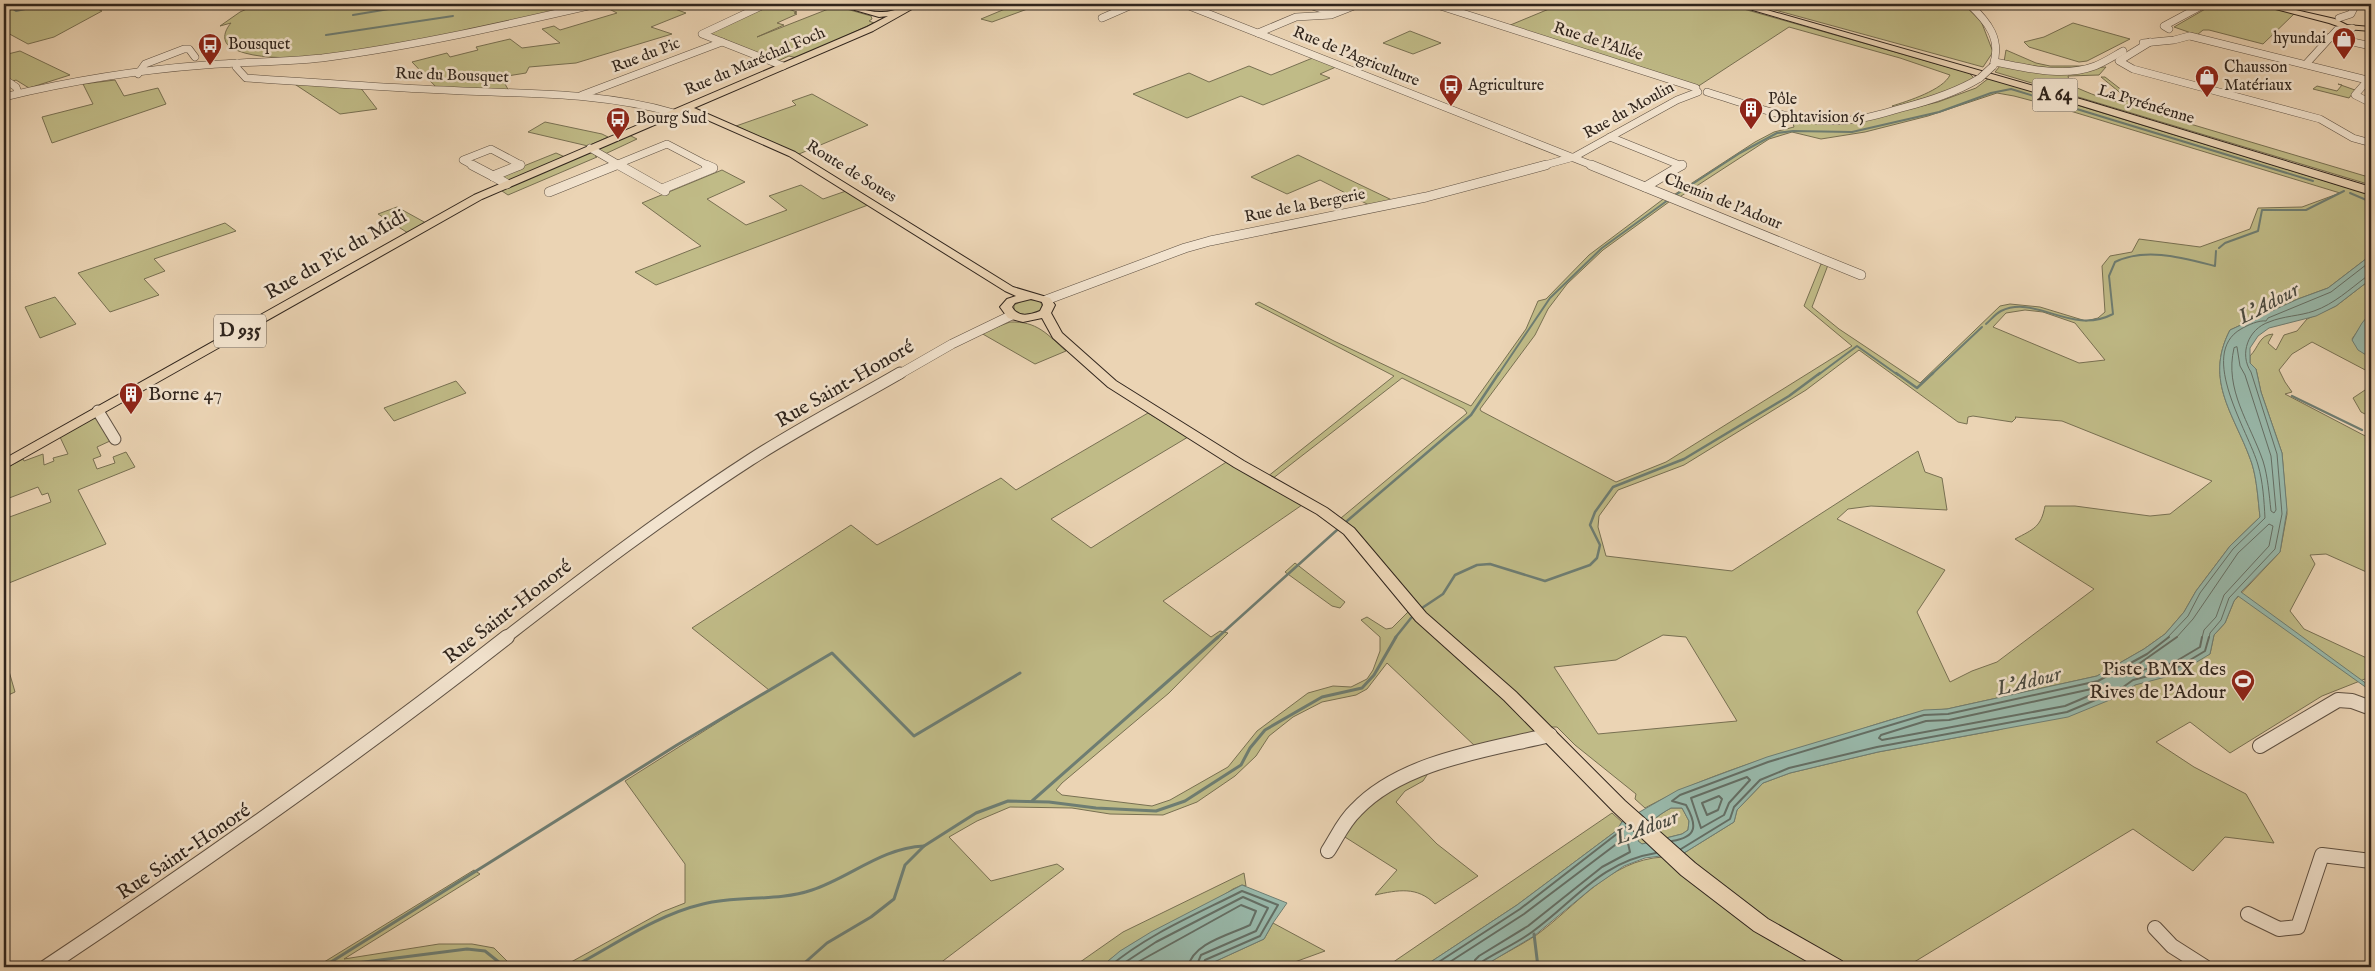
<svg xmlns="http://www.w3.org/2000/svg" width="2375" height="971" font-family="'IM FELL English',serif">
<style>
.green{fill:#c0bb87;stroke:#787052;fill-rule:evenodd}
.water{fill:#98b8aa;stroke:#6e7d72;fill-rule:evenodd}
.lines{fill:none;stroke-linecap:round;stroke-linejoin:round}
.shore-far1{stroke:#646e64;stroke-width:1}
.shore{stroke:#646e64;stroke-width:2}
.stream-far2{stroke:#6e7d72;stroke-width:2}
.stream-far1{stroke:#6e7d72;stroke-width:2.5}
.stream{stroke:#6e7d72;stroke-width:3}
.minor-far3-casing{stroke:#5f5143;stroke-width:8}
.minor-far2-casing{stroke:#5f5143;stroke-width:10}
.minor-far1-casing{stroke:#5f5143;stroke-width:13}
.minor-casing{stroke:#5f5143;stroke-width:16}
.major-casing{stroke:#30251d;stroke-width:2}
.highway-casing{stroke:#30251d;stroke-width:2}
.minor-far3{stroke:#f2e3ce;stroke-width:7}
.minor-far2{stroke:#f2e3ce;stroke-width:9}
.minor-far1{stroke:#f2e3ce;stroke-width:11}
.minor{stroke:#f2e3ce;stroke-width:14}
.major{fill:#ebd4b4;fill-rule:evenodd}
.highway{fill:#ebd4b4;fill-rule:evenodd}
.minor-bridge-casing{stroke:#5f5143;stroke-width:8;stroke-linecap:butt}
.minor-bridge{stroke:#f2e3ce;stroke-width:7}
.labels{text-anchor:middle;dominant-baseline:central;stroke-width:5;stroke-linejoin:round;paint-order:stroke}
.far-poi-label{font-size:16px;fill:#30251d;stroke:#f2e3ce;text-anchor:start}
.far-street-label{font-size:16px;fill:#30251d;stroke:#f2e3ce}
.shield{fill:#f2e3ce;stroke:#6a5e52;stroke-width:1}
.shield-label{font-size:19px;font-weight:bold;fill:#30251d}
.street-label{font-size:20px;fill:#30251d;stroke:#f2e3ce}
.poi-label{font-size:20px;fill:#30251d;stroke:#f2e3ce;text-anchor:start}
.water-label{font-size:21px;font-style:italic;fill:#4a4a40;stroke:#f2e3ce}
</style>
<rect width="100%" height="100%" fill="#ebd4b4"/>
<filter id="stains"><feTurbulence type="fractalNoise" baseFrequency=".004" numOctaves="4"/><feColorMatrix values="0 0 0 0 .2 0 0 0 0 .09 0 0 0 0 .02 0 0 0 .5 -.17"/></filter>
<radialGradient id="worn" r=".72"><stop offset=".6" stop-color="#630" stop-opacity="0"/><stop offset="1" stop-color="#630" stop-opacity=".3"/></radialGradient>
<!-- green -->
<g class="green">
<path d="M4,4H86L102,11L54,37L28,44L4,31Z"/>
<path d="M258,4H591C518,20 292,81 232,48C221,42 224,31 231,23L220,26L240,12Z"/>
<path d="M604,4H689L675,9L686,13L651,27L672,34L576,63L529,67L526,73L501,77L509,91L437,88L412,62L447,53L450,57L478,50L476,47L510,39L522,48L560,43L542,29L554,26L560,30L617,13L601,5Z"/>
<path d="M769,4H785L782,7L797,12L794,13L797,14L777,23L784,25L757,37L836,6L871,16L872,19L869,21L874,23L797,58L789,56L778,61L708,33Z"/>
<path d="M1017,4H1041L992,22L981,19Z"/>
<path d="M1561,4H1726L1969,73L1975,79L1956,89L1894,107L1892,106C1908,101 1943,90 1950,75L1900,58L1789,27L1697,87L1508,26Z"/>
<path d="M1753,4H1963L1981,21L1993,52L1983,67Z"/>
<path d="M2214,4H2254L2295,13L2263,44L2209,30H2203L2197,35L2174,27Z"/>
<path d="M2073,23L2130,39L2087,61L2079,62L2029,47L2024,42L2044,37Z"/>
<path d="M1410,31L1441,43L1413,54L1383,43Z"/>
<path d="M2006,50L2036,63L2050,66H2086L2058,69L2004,62Z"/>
<path d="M20,51L70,75L29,88L16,80L4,84V55Z"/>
<path d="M1315,57L1338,66L1320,74L1330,78L1263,105L1241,96L1187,118L1133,94L1189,73L1209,82L1249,66L1271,75Z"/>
<path d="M2000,66L2030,70L2106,67L2099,75L2068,76L2070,85C2083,90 2117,107 2129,100L2101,77H2105L2150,112L2365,176L2371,178V185L1995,72Z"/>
<path d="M1989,78L2371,195V255L2328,288L2298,299L2230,330C2203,382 2236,416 2252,464C2257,480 2258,500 2260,517L2230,546L2196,591L2184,612L2165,634L2144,649L2097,676L1947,709C1909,711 1873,726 1837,737C1772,756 1705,775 1645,808L1635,799L1636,794L1575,745L1557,727H1549L1451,642L1341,518L1467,413L1464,409L1402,378L1272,479L1267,477L1394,376L1255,304L1259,302L1334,341L1471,406L1526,329L1538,301L1546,299L1589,255L1666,197L1673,199L1603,250L1567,284L1548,309L1535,335L1480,409L1481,411L1616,482L1666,462L1852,346L1804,306L1821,264L1828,265L1812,307L1839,329L1920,383L2000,306L2010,304L2040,307L2086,321L2098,318L2105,312L2102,266L2110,256L2132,252L2139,239L2200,247L2250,229L2258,208L2302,207L2340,193L2067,110L2014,96L1997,93L1928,116L1865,132L1821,139L1792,132L1769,139L1678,198L1672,196L1755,142L1774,132L1794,127L1792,120L1814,123L1847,124L1938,102L1976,88ZM2025,310L2043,312L2075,323L2105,360L2079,363L1993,327L2006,313ZM1859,350L1958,422L1967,424L1968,417L1973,416L2012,422L2016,418L2015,417L2062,421L2212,481L2170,514L2150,516L2075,506H2045C2041,527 2034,529 2015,539L2094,589L1997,662L1972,671L1950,682L1917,612L1945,570L1837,519L1848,509L1871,506L1947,510L1942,478L1925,472L1918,451L1732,571L1606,556L1598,527L1599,516L1618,490L1684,465L1806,390ZM1663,635L1686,637L1737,721L1598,734L1554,667L1616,660Z"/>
<path d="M115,80L124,96L158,88L166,104L52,143L42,117L93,104L83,84Z"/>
<path d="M293,83L360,87L377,109L340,114Z"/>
<path d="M2338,84L2355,90L2349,98L2313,89L2317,86L2337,91L2342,85Z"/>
<path d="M812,94L868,125L799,154L736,126L796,105L792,101Z"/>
<path d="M545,122L602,134L608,137L588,146L528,132Z"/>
<path d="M629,135L637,139L605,154L597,150Z"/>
<path d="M591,152L597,154L595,156L597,157L508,195L499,189Z"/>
<path d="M556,153L565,157L508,181L499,176Z"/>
<path d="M1298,155L1394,201L1371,206L1320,180L1287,194L1251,177Z"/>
<path d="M722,170L745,182L707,199L746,225L787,210L769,196L801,185L823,199L846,191L868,205L656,285L635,272L701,246L642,203Z"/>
<path d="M397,207L426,223L408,233L378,214Z"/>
<path d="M225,223L236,231L154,259L165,271L144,279L159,295L110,312L78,273Z"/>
<path d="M2371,279V312L2352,339L2366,355L2371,358V373L2312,342L2292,354L2279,370L2285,382L2292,392L2285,394L2371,439V574L2326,554L2310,555L2315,564L2290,611L2304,629L2371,660V683L2365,679L2322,696L2230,753L2190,722L2156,742L2194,767L2246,794L2274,843L2225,837L2193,871L2133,829L1906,967H1846L1773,925L1726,889L1684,853L1734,822L1737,810L1763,783L1790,773L1878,752L1998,730L2122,695L2135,685L2210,654L2214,635L2225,623L2234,601L2280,552L2287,514L2282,453L2261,392L2256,369L2250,363V356C2259,347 2259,335 2273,334L2268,343L2276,350L2284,335L2297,331L2307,319L2336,306Z"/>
<path d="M55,297L76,324L40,338L25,307Z"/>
<path d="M1026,299L1040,301L1043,307C1036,316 1024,317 1014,311V305Z"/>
<path d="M1010,322C1037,321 1047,334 1066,351L1035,364L981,333Z"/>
<path d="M456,381L466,393L394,421L384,408Z"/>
<path d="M2365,390H2371V417L2361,412L2353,398Z"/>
<path d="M1148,413L1188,437L1051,519L1091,548L1228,461L1302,505L1163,601L1211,637L1220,631L1228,633L1169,693L1062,783L1056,790L1062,795L1152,806L1170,800L1228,767L1257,731L1308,693L1333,686L1351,687L1367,679L1373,670L1380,651V637L1361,620L1367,617L1386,629L1392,628L1409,611L1541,732L1476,747L1387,663L1367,689L1356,695L1322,702L1293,717L1269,736L1256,756L1235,776L1197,802L1163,815L1110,814L1072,808L1010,807L977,821L949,837L991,881L1057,864L1064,869L935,967H562L662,912L685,903V864L625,781L769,690L692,628L851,525L877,545L1001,478L1016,490Z"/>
<path d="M96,417L110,441L97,447L101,456L93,459L97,469L115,463L113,457L126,452L135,467L78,490L106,544L4,585V536L8,534L4,526V519L51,502L48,493L42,495L38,487L4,500V469L23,459L24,461L43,454L44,465L54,461L53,458L68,454L60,437Z"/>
<path d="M1295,563L1345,602L1340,608L1332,606L1285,572Z"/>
<path d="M4,654L15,692L4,697Z"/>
<path d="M1422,766L1427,775L1423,781L1405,791L1396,802L1437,844L1478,876L1435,904C1417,886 1398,890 1375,895L1397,870L1337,832Z"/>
<path d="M1671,808H1682L1689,821L1688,830L1682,834L1642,844L1638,841C1643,826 1658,815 1671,808Z"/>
<path d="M1612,813L1622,822L1616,831L1517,905L1423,967H1386Z"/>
<path d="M1663,857L1765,934L1822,967H1482C1499,956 1518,947 1535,936C1577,906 1609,860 1663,857Z"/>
<path d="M474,870L480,874L344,959L439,944H472L494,948L513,967H316Z"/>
<path d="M1244,873L1246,886L1242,885L1233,889C1190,918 1140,932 1101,967H1073L1123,932Z"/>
<path d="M1273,923L1325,951L1281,967H1203L1264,939Z"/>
</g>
<!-- water -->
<g class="water">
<path d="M2371,255V279L2336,306L2316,316L2269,328L2258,336L2250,348V363L2256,369L2261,392L2282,453L2287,510L2280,552L2241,592L2371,687V691L2238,596L2234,601L2225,623L2214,635L2210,654L2177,674L2135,685L2122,695L2068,717L1878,752L1790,773L1763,783L1737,810L1734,822L1684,853L1645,858L1624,866L1592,888L1534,936L1482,967H1423L1517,905L1616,831L1622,822L1678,790L1767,757L1924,710L1947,709L2097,676L2144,649L2165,634L2184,612L2196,591L2230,546L2260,517C2258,500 2257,480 2252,464C2236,416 2203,382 2230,330L2298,299L2328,288ZM1671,808H1682L1689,821L1688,830L1682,834L1642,844L1638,841C1643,826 1658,815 1671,808Z"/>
<path d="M2371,312V358L2358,350L2352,340L2362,323Z"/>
<path d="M1242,885L1287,903L1273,923L1264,939L1203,967H1101L1120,951L1151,932Z"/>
</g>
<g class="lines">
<!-- shore-far1 -->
<g class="shore-far1">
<path d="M2237,347L2240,366L2245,375L2271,456L2276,510L2274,513L2271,511C2269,494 2268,477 2263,461C2250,423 2224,390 2234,348Z"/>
<path d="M2167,638L2188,616L2200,593L2233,549L2265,518C2264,500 2263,482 2258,465C2249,432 2197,354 2241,329C2248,325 2259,320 2266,321L2268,318L2331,292L2371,261"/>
<path d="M2176,638L2193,619L2238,553L2269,524L2273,526L2269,546L2224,595L2216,617L2204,630L2202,638"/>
<path d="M2209,638L2210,633L2221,620L2229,598L2275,549L2282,514L2277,454L2251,372C2239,354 2248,329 2269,322C2283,316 2300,316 2314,311C2334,304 2350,289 2366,277L2371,276"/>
</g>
<!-- shore -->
<g class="shore">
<path d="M2177,637L2133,668V672L2173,663L2200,647L2202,637"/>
<path d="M2096,688L2099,690L2098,692L2065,706L1882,740L1879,738L1881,735L1926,721L1949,720Z"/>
<path d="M1747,777L1750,780L1729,803L1724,815L1701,828L1691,798Z"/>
<path d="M1719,796L1722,799L1718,810L1707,815L1702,803Z"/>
<path d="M1672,841C1698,837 1697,825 1686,805L1672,801L1680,795L1768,762L1924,715L1948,714L2098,681L2147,654L2169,637"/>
<path d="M1681,849L1730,819L1734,807L1760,780L1789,768L1877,747L2067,712L2119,690L2133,680L2175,669L2205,651L2209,637"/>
<path d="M1109,967C1148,934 1197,914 1242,891L1278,905L1260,936L1205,960L1202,967"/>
<path d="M1118,967L1156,942L1243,897L1268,908L1256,931L1201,955L1196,967"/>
<path d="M1129,967L1241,905L1256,911L1250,925C1229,935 1193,943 1188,967"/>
<path d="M1431,967L1520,909L1627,826"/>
<path d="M1442,967L1524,914L1623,839H1627L1630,852L1602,867L1528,926L1479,956L1475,960L1474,967"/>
<path d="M1480,967L1483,961C1499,951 1517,943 1532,932C1575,901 1600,862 1656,853"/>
</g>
<!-- stream-far2 -->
<g class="stream-far2">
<path d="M9,6L16,11L49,4"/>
<path d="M4,7L17,4"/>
<path d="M353,15L407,6L454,4"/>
<path d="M326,35L453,16"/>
<path d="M2350,193L2371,202"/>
<path d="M1674,196L1740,153L1777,133L1793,131L1852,132L1939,112L1991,93L2011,89L2313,181"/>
<path d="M2219,248L2225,243L2258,231L2262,210H2306L2344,191"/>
<path d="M1986,324C1991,320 1995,314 2001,311C2036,294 2071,336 2113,314L2109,276L2115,262C2146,247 2183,258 2215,266L2216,251"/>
<path d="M1498,375L1550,298L1602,248L1668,200"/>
<path d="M1818,375L1857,346L1898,375"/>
<path d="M1931,375L1982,327"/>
</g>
<!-- stream-far1 -->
<g class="stream-far1">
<path d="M1896,373L1917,388L1933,373"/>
<path d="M2292,396L2362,430"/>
<path d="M1347,521L1471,415L1499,373"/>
<path d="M1422,608L1443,594L1455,575L1477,565L1490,564L1545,581L1590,565L1597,558L1600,545L1590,525L1595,512L1613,487L1684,459L1789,396L1820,373"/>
<path d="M1217,638L1337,530"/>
<path d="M1395,638L1411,618"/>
</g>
<!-- stream -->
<g class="stream">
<path d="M1032,801L1218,637"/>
<path d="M1534,934L1538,967"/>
<path d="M323,967L677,745L832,653L914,736L1020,673"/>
<path d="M325,967L467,949L485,951L505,967"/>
<path d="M573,967C615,945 656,915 703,904C738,895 777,902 812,890C851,877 881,848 924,846"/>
<path d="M800,967L827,943L871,917L894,899L905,865L924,846L976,813L1008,801L1049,802L1096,808L1156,811L1185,801L1241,765L1250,748L1265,730L1322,697L1362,688L1374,675L1396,637"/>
</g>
<!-- minor-far3 casing -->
<g class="minor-far3-casing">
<g id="minor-far3">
<path d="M766,4L702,34L783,66"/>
<path d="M1184,4L1594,166"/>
<path d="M1306,4L1334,13"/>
<path d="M1434,4L1696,88"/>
<path d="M1969,4C1988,22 2002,39 1993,66"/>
<path d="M1102,18L1134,4"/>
<path d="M2339,18L2351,14L2356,4"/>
<path d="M2169,29L2164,26L2205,4"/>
<path d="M1258,33L1296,17L1331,15L1359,4"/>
<path d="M2190,36L2371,81"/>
<path d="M2330,37L2371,46"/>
<path d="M2150,42L2119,61L2133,69L2320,119L2353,138L2371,143"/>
<path d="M2143,43L2174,40L2189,36"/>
<path d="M1995,62C2027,68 2063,78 2095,66C2105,62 2114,56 2123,51"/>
<path d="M237,63L236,67L246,78C318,83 390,88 463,91C534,94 605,93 674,113"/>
<path d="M2306,64L2337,30L2352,28"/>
<path d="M138,74L145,64L184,49H189L195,57"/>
<path d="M4,79L16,87L18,92"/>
<path d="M2368,80L2355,95L2371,103"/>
<path d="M1707,92C1753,106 1800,126 1849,120C1867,119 1884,113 1902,108C1929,101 1955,93 1980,78"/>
<path d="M582,95L722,42"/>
<path d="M4,97C70,81 138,70 205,65C244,62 284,62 322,58C415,46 506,25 597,4"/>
<path d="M1610,137L1682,166"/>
<path d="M590,148L621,166"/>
<path d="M474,166L463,160L491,149L521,165L519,166"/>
<path d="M613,166L667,144L709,166"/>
<path d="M1541,166L1574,157L1677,100L1698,92"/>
</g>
</g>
<!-- minor-far2 casing -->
<g class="minor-far2-casing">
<g id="minor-far2">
<path d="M472,165L493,176"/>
<path d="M619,165L665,191"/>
<path d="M1591,165L1861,275"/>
<path d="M493,176L507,184"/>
<path d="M493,176L520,165"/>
<path d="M1645,187L1682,165"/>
<path d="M662,189L713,168L706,165"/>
<path d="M549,192L616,165"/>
<path d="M1046,300L1185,248L1210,241L1426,197L1546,165"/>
<path d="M898,375L952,344L1012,315"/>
</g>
</g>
<!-- minor-far1 casing -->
<g class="minor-far1-casing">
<g id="minor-far1">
<path d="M98,411L115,439"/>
<path d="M505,638C585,576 665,515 750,460C798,429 850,402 900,373"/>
</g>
</g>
<!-- minor casing -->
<g class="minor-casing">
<g id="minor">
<path d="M2260,746L2338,700L2352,701L2371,708"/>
<path d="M1328,851C1337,837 1344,821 1356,810C1402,761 1488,750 1550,735"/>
<path d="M2248,914L2279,929L2298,927L2322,855L2371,861"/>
<path d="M2155,928L2172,946L2205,967"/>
<path d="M46,967C204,862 358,754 507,637"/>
</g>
</g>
<!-- major casing -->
<g class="major-casing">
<g id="major">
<path d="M834,4C850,3 864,12 880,12C896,13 907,3 921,4L873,31L694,108L795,152L1013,287L1050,298L1055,305L1051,313L1062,333L1116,381L1244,461L1327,508L1354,528L1426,613L1516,692L1625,801L1695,863L1768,919L1842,961L1845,967H1817L1754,931L1681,875L1613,811L1504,700L1416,621L1344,534L1317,514L1234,467L1108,387L1053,338L1042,318L1023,322L1008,318L1000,307L1007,299L1016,296L1005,291L789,156L687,111L482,199L4,469V459L474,195L867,27L888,16L879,17ZM1031,299L1042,302L1043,305L1040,311C1030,315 1018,318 1012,307L1015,303Z"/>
<path d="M2256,4H2269L2335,19L2347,25L2371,27V31L2346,29L2329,23Z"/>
</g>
</g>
<!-- highway casing -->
<g class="highway-casing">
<path id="highway" d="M1732,4H1746L2087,101L2371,187V195L2079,105Z"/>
</g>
<!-- minor-far3 -->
<use href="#minor-far3" class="minor-far3"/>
<!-- minor-far2 -->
<use href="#minor-far2" class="minor-far2"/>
<!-- minor-far1 -->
<use href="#minor-far1" class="minor-far1"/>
<!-- minor -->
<use href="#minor" class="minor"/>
<!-- major -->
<use href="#major" class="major"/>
<!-- highway -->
<use href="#highway" class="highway"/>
<!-- minor-bridge casing -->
<g class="minor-bridge-casing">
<path id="minor-bridge" d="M1980,78L1993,66"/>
</g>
<!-- minor-bridge -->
<use href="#minor-bridge" class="minor-bridge"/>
</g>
<!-- icons -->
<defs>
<g id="shop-pin" transform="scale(1.25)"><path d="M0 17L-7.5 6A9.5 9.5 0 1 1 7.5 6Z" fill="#8f2418" stroke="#f2e3ce"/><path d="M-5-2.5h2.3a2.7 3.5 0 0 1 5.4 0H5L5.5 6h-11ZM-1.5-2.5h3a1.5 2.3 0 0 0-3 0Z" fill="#fff"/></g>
<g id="bus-pin" transform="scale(1.25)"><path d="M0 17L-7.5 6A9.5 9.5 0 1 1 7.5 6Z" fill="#8f2418" stroke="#f2e3ce"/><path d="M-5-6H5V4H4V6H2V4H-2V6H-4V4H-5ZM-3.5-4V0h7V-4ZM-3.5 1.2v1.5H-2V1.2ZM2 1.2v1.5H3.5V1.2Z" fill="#fff"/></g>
<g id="building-pin" transform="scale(1.25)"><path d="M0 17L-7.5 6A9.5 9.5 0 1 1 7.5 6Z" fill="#8f2418" stroke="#f2e3ce"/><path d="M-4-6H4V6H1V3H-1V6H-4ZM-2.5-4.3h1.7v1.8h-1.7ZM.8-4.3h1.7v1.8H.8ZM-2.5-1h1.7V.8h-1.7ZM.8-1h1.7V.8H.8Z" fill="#fff"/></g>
<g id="stadium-pin" transform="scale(1.25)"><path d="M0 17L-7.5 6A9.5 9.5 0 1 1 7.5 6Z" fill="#8f2418" stroke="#f2e3ce"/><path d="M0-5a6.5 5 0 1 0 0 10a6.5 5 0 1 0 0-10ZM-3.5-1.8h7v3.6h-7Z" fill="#fff"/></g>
</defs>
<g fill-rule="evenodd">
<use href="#shop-pin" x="2344" y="39"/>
<use href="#bus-pin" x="210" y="45"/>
<use href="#shop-pin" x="2207" y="77"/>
<use href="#bus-pin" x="1451" y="86"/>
<use href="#building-pin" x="1751" y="109"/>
<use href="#bus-pin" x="618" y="119"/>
<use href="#building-pin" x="131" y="394"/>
<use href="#stadium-pin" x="2243" y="681"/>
</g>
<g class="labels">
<!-- far-poi labels -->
<g class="far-poi-label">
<text x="2326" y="39" text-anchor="end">hyundai</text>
<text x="228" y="45">Bousquet</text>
<text x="2224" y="68">Chausson<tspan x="2224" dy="18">Matériaux</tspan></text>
<text x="1468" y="86">Agriculture</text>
<text x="1768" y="100">Pôle<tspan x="1768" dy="18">Ophtavision 65</tspan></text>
<text x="636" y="119">Bourg Sud</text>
</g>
<!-- far-street labels -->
<g class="far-street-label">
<text transform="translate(1598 42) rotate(18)">Rue de l'Allée</text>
<text transform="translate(646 56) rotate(-21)">Rue du Pic</text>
<text transform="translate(1356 57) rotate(22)">Rue de l'Agriculture</text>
<text transform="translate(755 62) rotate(-23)">Rue du Maréchal Foch</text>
<text transform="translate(452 76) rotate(2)">Rue du Bousquet</text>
<text transform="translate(2146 105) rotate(17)">La Pyrénéenne</text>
<text transform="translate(1629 111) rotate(-29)">Rue du Moulin</text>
<text transform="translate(851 172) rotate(32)">Route de Soues</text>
<text transform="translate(1723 202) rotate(22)">Chemin de l'Adour</text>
<text transform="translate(1305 206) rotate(-11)">Rue de la Bergerie</text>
</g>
<!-- shield labels -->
<g class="shield">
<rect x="2032.5" y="78.5" width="45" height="33" rx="4"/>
<rect x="214" y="314.5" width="52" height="33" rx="4"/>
</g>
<g class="shield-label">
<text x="2055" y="95">A 64</text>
<text x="240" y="331">D 935</text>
</g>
<!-- street labels -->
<g class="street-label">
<text transform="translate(336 255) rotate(-30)">Rue du Pic du Midi</text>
<text transform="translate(845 384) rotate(-30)">Rue Saint-Honoré</text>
<text transform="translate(508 612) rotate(-38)">Rue Saint-Honoré</text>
<text transform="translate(184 852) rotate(-34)">Rue Saint-Honoré</text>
</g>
<!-- poi labels -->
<g class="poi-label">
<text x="148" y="394">Borne 47</text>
<text x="2226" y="669" text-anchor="end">Piste BMX des<tspan x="2226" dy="23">Rives de l'Adour</tspan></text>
</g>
<!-- water labels -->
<g class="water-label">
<text transform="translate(2269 304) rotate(-28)">L'Adour</text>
<text transform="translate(2029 682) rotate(-14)">L'Adour</text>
<text transform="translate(1647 828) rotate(-20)">L'Adour</text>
</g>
</g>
<!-- margin -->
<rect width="2375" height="971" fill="none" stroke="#ebd4b4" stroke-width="20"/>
<rect x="5" y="5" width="2365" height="961" fill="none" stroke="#30251d" stroke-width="2.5"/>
<rect x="10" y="10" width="2355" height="951" fill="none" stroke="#30251d"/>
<rect width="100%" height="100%" filter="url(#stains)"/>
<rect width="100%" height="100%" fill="url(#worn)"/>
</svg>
